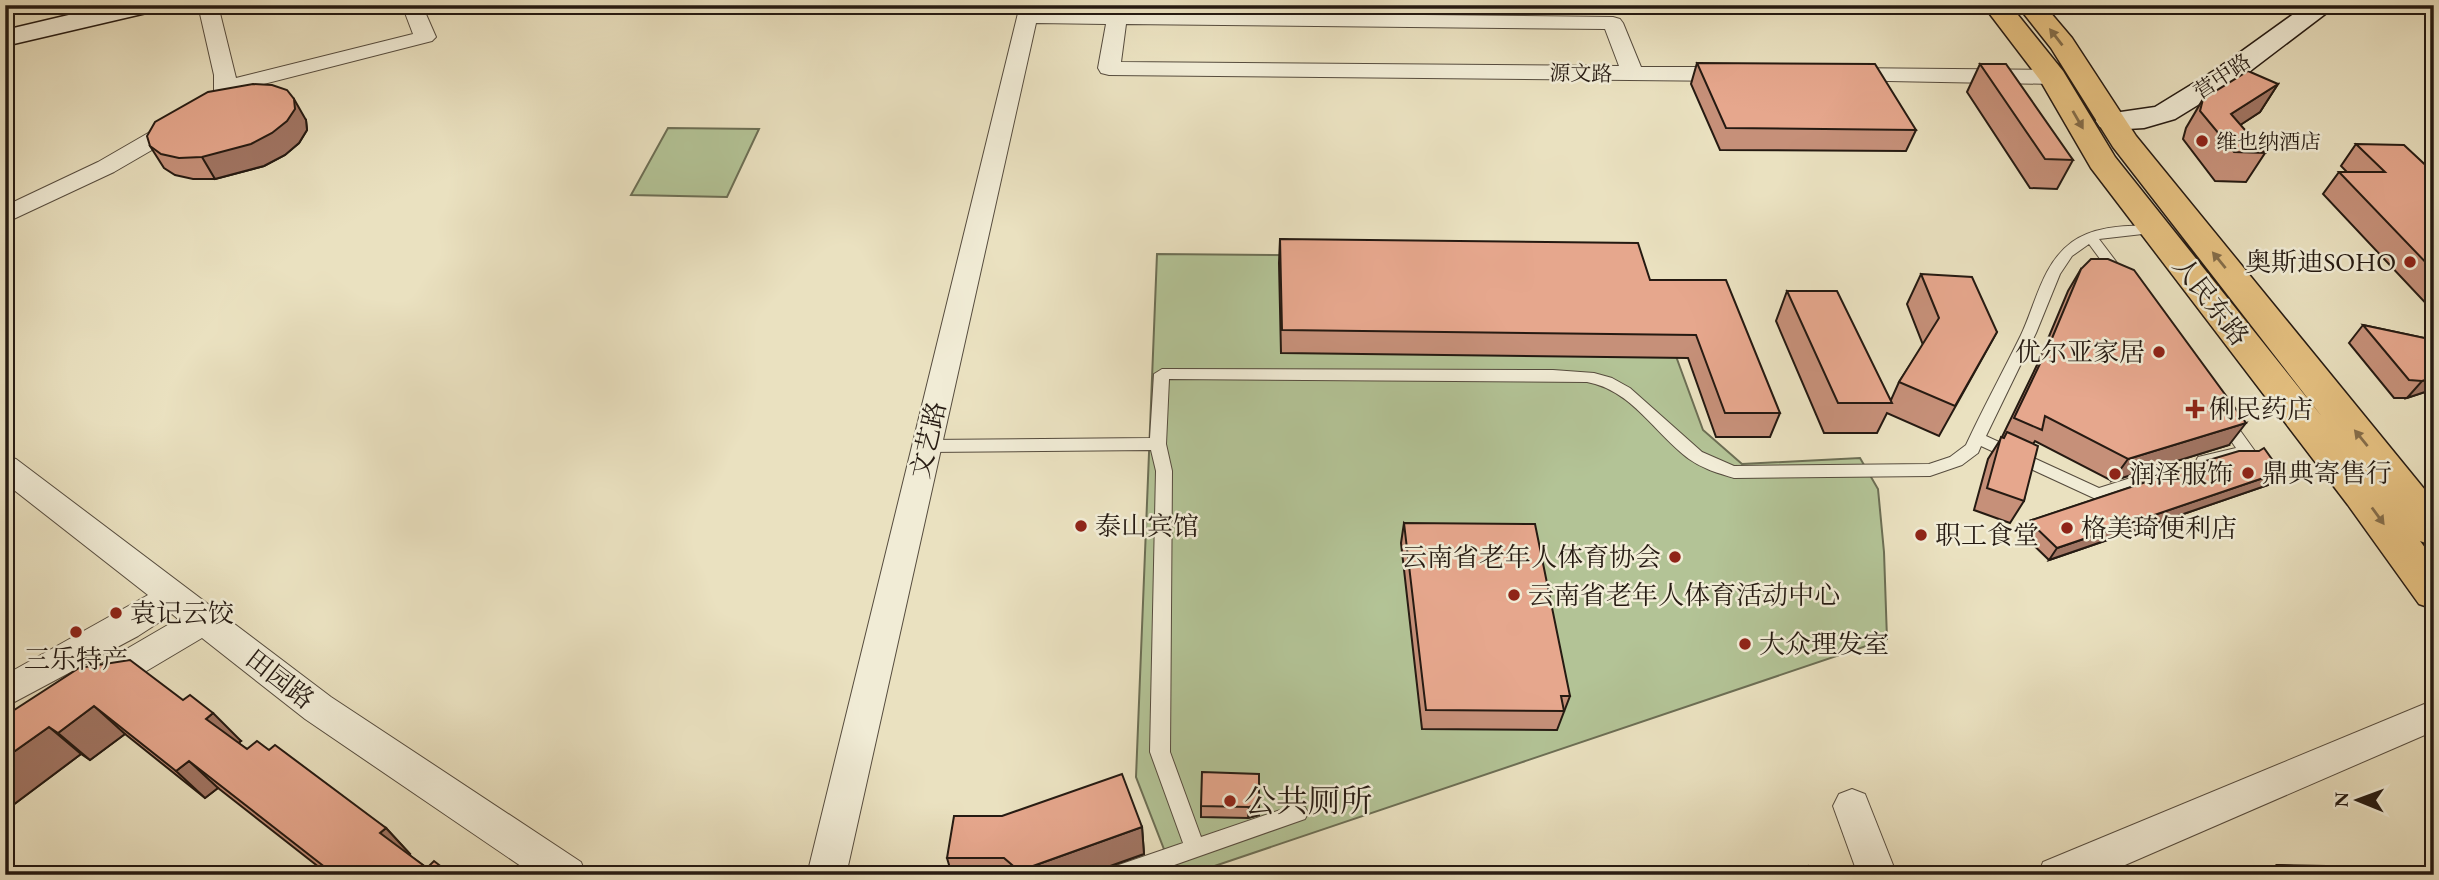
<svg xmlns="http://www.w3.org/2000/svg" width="2439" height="880" font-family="'EB Garamond','Noto Serif SC',serif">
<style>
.green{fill:#b3c396;stroke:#6c6e54;stroke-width:2}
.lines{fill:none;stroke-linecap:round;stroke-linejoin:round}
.lane-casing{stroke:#564c3e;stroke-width:2}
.street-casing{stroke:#564c3e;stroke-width:2}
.secondary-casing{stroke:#251a12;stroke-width:3}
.primary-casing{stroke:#251a12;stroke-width:3}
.lane{fill:#f1ecd6;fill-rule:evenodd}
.street{fill:#f1ecd6;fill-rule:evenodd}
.secondary{fill:#f1ecd6;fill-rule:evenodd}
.primary{fill:#e5c080;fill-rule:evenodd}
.wall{fill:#c69079;stroke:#251a12;stroke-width:2}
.shaded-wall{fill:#a17563;stroke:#251a12;stroke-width:2}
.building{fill:#e6a78d;stroke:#251a12;stroke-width:2}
.oneway{fill:#856d49}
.poi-dot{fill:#8f2418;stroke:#f1ecd6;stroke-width:2.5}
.labels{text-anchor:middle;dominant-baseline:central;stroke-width:5;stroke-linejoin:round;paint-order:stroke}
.far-street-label{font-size:21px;fill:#251a12;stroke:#f1ecd6}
.far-poi-label{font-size:21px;fill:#251a12;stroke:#f1ecd6;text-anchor:start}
.poi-label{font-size:26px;fill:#251a12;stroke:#f1ecd6;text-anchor:start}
.street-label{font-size:26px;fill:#251a12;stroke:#f1ecd6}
.near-poi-label{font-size:32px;fill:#251a12;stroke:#f1ecd6;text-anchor:start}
</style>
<rect width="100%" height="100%" fill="#eae1c0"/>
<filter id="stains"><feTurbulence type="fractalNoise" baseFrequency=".00286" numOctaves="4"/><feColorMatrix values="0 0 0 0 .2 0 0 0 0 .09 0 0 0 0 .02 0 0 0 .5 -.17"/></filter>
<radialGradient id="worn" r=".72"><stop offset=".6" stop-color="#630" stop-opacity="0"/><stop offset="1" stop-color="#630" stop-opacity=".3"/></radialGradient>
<!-- green -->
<g class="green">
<path d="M668,128L759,129L727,197L631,195Z"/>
<path d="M1157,254L1640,258L1703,430L1742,464L1860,458L1878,489L1884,552L1887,639L1188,875H1174L1136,777Z"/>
</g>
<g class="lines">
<!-- lane casing -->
<g class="lane-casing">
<g id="lane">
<path d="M2155,225L2160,226V232L2099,239L2127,276L2125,279H2115L2089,244L2072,256L2060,274L2036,333L1986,436L2099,488L2159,469L2165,471L2167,475L2165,479L2098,500L1981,446L1978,453L1962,465L1930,476L1734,478C1718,473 1703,469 1689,459C1655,434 1632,390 1587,382L1169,379L1166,444L1172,471L1170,752L1201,837L1298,804L1305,807L1308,813L1305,819L1146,875H1107L1110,868L1183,843L1150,752L1156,471L1151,450L927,452L919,446L927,440L1150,438L1154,374L1162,369L1553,370L1594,373L1612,378L1630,388L1702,452L1734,466L1929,464L1950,457L1966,445C1983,408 2003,372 2021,335C2036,303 2042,264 2072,242C2096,225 2127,226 2155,225Z"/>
<path d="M2224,414L2229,415L2257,454L2249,460H2229L2204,467L2198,465L2196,461L2198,457L2236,448L2216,419Z"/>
</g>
</g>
<!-- street casing -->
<g class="street-casing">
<g id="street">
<path d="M198,5H218L236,78L413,34L402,5H422L436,37L432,41L236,91L233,103L114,172L5,223V206L98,162L214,95V75Z"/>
<path d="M1020,5H1040L1039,11L1108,12L1109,5H1129L1128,12L1613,17L1620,19L1623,23L1641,67H1734L1742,69L1745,74L1742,79L1734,81L1109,75L1101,73L1098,68L1106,24L1036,23L846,875H807ZM1126,24L1605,29L1619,66L1121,62Z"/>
<path d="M1843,68L2053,70L2061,72L2064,77L2061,82L2053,84L1835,80L1832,75L1835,70Z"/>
<path d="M5,456L16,459L331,697L581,862L586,875H534L305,719L202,638L111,692L99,697L87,692L82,682L87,672L178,619L172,614L138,636L5,707V675L148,595L5,483Z"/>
<path d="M2434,700V731L2102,875H2038L2043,862Z"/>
<path d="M1852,789L1865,794L1897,875H1858L1833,806L1839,794Z"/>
</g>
</g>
<!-- secondary casing -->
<g class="secondary-casing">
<g id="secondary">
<path d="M111,5H159L155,11L5,46V30Z"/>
<path d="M2306,5H2337L2237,81L2175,119L2144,128L2111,130L2100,127L2096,121L2100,115L2155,107L2217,69Z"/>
</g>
</g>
<!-- primary casing -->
<g class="primary-casing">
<path id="primary" d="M1983,5H2010L2063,71L2115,157L2323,418L2113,147L2051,48L2017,5H2044L2072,38L2136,136L2434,501V546L2420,541L2434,560V609L2419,604L2348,505L2091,168L2040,80Z"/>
</g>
<!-- lane -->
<use href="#lane" class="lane"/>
<!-- street -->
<use href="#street" class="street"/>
<!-- secondary -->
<use href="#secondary" class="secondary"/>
<!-- primary -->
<use href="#primary" class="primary"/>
</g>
<!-- wall -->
<g class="wall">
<path d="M1697,63L1916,130L1906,151L1720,150L1691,84Z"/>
<path d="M1980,64L2073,160L2057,189L2030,188L1967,92Z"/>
<path d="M2278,84L2260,112L2240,125L2265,153L2246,182L2215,181L2183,139L2186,128L2203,99Z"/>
<path d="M306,120L307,130L299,143L285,155L264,166L215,179H193L175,175L164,168L150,146Z"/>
<path d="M2356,144L2434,173V312L2323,194L2339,172H2347L2341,166Z"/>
<path d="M1280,239L1650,280L1780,413L1770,437H1716L1688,358L1281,353L1279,263Z"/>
<path d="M2081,269L2229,445L2112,481L2035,441L2033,444L2024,501L2010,523L1974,510L1988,459L2002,437L2037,365L2068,291Z"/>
<path d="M1921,274L1997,332L1939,436L1887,413L1877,433H1824L1776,321L1787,291L1891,400L1899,382L1923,345L1907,304Z"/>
<path d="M2363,325L2434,340V389L2407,398H2394L2349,343Z"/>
<path d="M2142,480L2271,484L2049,560L2021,533L2029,521L2138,485Z"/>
<path d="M1404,523L1570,696L1557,730L1422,729L1401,543Z"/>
<path d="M183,700L241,741L238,743L247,749L269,750L386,828L410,854L409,855L427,868L452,875H329L218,788L205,798L125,734L90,760L81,754L5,811V716Z"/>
<path d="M1259,804V815L1248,818L1201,817V806Z"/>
<path d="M1142,827L1144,854L1085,875H952L947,858Z"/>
<path d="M2277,865L2434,875H2265Z"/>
</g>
<!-- shaded-wall -->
<g class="shaded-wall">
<path d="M2278,84L2260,112L2222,137L2231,114Z"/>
<path d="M294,99L306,120L307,130L299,143L285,155L264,166L215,179L202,157Z"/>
<path d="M2434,377V389L2407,398L2422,381Z"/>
<path d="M2246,423L2229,445L2112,481L2128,459Z"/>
<path d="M2281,472L2271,484L2049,560L2057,548Z"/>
<path d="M94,706L125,734L90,760L58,733Z"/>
<path d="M213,713L241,741L234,747L206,719Z"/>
<path d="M49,727L81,754L5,811V758Z"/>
<path d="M189,761L218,788L205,798L176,771Z"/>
<path d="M1259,804V815L1248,818L1249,807Z"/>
<path d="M1142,827L1144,854L1085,875H1020L1019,871Z"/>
<path d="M386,828L410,854L405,859L380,833Z"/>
</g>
<!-- building -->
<g class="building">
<path d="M1697,63L1875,64L1916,130L1726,128Z"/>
<path d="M1980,64H2006L2073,160L2045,159Z"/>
<path d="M2248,71L2278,84L2231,114L2265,153L2234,152L2200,111L2203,99Z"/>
<path d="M253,84L272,85L287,90L294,99L295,109L287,121L272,133L251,144L202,157L179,158L161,154L150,146L147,136L155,122L208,92Z"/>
<path d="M2356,144L2404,145L2434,173V271L2339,172H2385Z"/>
<path d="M1280,239L1638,243L1650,280H1726L1780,413H1725L1696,335L1282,330Z"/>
<path d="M2091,259H2108L2134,270L2246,423L2128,459L2045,416L2042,430L2014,418L2050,343L2081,269Z"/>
<path d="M1921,274L1972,277L1997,332L1955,406L1899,382L1939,318Z"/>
<path d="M1787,291H1837L1892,403H1838Z"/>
<path d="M2363,325L2434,340V377L2422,381L2409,380Z"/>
<path d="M2007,432L2038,446L2024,501L1987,488L2001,437L2004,438Z"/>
<path d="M2264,448L2281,472L2057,548L2029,521L2146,482L2142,480L2239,451H2259Z"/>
<path d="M1404,523L1535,524L1570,696H1561L1564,711L1426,710Z"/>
<path d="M130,660L183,700L190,695L213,713L206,719L247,749L257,741L269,750L275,745L386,828L380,833L427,868L434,861L452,875H335L189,761L176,771L94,706L58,733L49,727L5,758V716L79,668Z"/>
<path d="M1202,772L1259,774V804L1249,807L1201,806Z"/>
<path d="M1122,774L1142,827L1019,871L1004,858H947L954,816H1002Z"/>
<path d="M2277,865L2434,868V875H2283Z"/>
<path d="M1808,866L1814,875H1785Z"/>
</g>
<!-- one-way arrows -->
<defs><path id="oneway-solid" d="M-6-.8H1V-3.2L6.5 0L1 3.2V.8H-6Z" transform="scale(1.75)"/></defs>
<g class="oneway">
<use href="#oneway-solid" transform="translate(2056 37) rotate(-128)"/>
<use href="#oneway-solid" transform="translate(2078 120) rotate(60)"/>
<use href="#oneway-solid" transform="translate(2219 260) rotate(-129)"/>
<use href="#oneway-solid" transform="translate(2361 438) rotate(-129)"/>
<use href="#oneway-solid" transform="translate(2378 516) rotate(54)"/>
</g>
<!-- markers -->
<g class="poi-dot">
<circle cx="2202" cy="141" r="7"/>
<circle cx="2410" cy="262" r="7"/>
<circle cx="2159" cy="352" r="7"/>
<path d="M2191.5 398.5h7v7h7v7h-7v7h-7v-7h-7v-7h7z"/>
<circle cx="2248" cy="473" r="7"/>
<circle cx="2115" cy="474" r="7"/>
<circle cx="1081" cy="526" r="7"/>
<circle cx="2067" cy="528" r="7"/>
<circle cx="1921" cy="535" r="7"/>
<circle cx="1675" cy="557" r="7"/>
<circle cx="1514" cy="595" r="7"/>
<circle cx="116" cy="613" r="7"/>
<circle cx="76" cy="632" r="7"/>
<circle cx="1745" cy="644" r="7"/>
<circle cx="1230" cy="801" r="7"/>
</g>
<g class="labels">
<!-- far-street labels -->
<g class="far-street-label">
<text transform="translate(1581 73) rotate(1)">源文路</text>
<text transform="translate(2222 76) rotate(-34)">营中路</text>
</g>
<!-- far-poi labels -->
<g class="far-poi-label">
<text x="2216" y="141">维也纳酒店</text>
</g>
<!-- poi labels -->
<g class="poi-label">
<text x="2396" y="262" text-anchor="end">奥斯迪SOHO</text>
<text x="2145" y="352" text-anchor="end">优尔亚家居</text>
<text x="2209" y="409">俐民药店</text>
<text x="2262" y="473">鼎典寄售行</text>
<text x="2129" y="474">润泽服饰</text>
<text x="1095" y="526">泰山宾馆</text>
<text x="2081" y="528">格美琦便利店</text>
<text x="1935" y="535">职工食堂</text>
<text x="1661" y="557" text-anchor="end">云南省老年人体育协会</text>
<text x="1528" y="595">云南省老年人体育活动中心</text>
<text x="130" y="613">袁记云饺</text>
<text x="1759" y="644">大众理发室</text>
<text x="76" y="659" text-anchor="middle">三乐特产</text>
</g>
<!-- street labels -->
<g class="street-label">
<text transform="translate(2211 301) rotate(52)">人民东路</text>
<text transform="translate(928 440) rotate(-77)">文艺路</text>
<text transform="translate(280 679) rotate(38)">田园路</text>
</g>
<!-- near-poi labels -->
<g class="near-poi-label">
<text x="1244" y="801">公共厕所</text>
</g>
</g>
<!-- margin -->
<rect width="2439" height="880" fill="none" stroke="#eae1c0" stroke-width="28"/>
<rect x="7" y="7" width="2425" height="866" fill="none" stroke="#251a12" stroke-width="3.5"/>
<rect x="14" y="14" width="2411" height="852" fill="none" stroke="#251a12" stroke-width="2"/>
<!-- north arrow -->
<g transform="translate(2358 800) rotate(271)" stroke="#f1ecd6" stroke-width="5" paint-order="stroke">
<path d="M0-5L12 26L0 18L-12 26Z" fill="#251a12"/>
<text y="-10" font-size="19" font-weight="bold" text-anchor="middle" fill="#251a12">N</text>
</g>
<rect width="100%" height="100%" filter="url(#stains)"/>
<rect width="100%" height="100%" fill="url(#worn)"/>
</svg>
